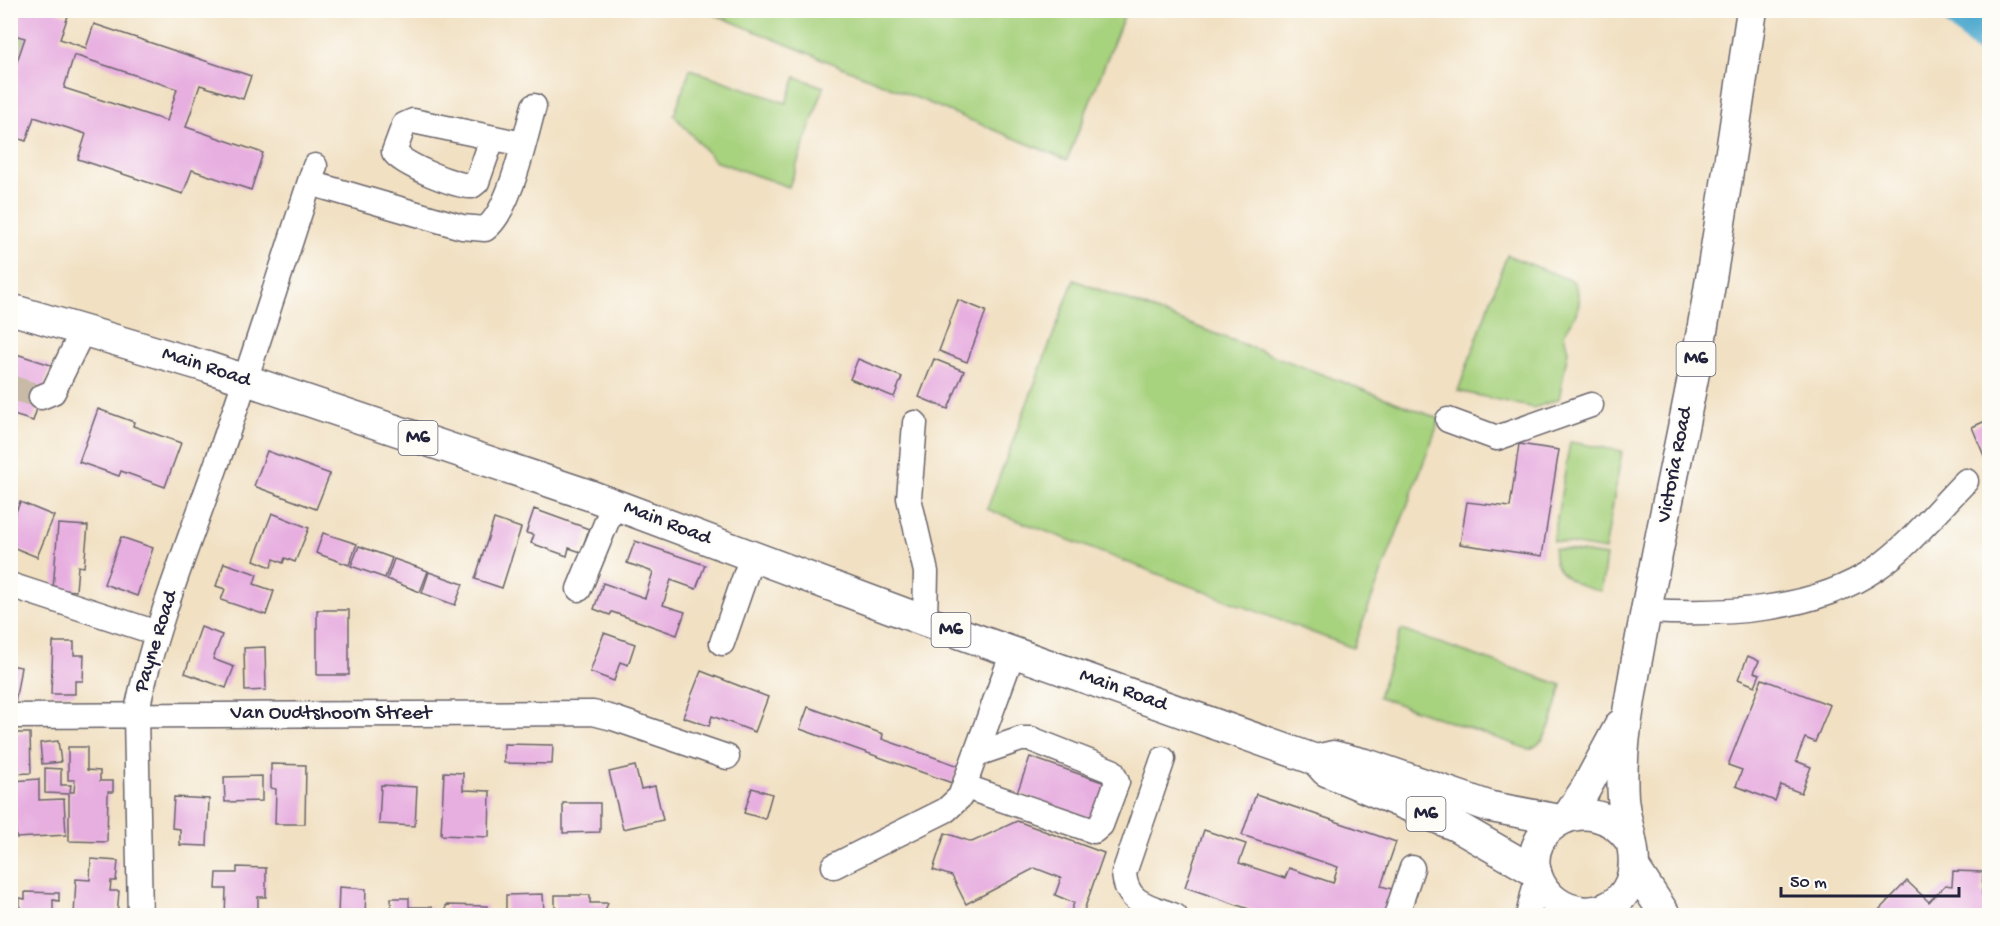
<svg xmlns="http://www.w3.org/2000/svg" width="2000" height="926" font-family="'Gochi Hand',sans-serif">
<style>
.green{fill:#a7d27e;stroke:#647a5c;stroke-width:1.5}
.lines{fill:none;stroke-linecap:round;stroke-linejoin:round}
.river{stroke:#52accf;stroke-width:44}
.building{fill:#e7afe0;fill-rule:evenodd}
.minor-tunnel{stroke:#c8baa7;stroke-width:24;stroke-dasharray:24 12;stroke-linecap:butt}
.minor-casing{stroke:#6a646a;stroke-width:27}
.major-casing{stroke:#6a646a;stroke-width:33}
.minor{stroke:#fff;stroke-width:24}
.major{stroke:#fff;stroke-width:30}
.labels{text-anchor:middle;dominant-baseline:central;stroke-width:5;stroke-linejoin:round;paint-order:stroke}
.shield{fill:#fdfcf7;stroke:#646373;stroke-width:1.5}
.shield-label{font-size:20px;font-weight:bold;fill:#22223b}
.street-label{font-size:21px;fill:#22223b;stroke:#fdfcf7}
</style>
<rect width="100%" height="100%" fill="#fdfcf7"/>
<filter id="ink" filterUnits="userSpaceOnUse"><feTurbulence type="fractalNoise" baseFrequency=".0167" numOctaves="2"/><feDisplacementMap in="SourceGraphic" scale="12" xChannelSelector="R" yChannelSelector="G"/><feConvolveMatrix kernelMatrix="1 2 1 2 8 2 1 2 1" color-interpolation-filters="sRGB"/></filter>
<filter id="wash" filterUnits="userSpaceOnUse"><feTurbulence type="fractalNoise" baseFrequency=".008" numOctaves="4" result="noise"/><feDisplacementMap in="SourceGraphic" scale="24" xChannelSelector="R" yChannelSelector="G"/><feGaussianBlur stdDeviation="1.35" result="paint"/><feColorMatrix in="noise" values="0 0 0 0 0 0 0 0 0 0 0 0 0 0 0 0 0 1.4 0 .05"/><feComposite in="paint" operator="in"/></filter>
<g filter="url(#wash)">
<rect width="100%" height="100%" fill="#f1e0c2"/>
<!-- green -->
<g class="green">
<path d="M706,11H1126L1067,160Z"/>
<path d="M11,34L25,38L11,82Z"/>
<path d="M690,69L786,103L796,77L824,87L789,187L715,161L674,115Z"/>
<path d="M1507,255L1573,281C1586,304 1576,314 1564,334L1568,351L1559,399L1534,408L1458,391Z"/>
<path d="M1074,280L1440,419L1353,648L987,509Z"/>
<path d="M1570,442L1622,451L1605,550L1553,541Z"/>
<path d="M1554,548L1606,556L1601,591C1580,588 1550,575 1554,548Z"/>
<path d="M1401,630L1562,685C1556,704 1550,746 1528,749L1378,697Z"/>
</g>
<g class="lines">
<!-- river -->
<path class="river" d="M1963,10L1990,35"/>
</g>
<g id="blocks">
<!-- building -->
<g class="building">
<path d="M10,10H52L68,16L60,39L86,48L94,24L251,76L243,99L200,85L186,127L263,153L251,190L192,170L183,194L78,159L86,134L34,117L26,141L10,136V82L25,38L10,34ZM74,55L177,89L167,121L64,88Z"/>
<path d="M958,300L986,311L967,362L939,351Z"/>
<path d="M10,352L51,365L33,421L10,414Z"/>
<path d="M858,359L902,377L894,397L850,379Z"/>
<path d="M934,359L964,371L948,409L919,397Z"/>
<path d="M98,409L134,422L133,426L181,443L165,487L121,471L119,476L79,462Z"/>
<path d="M1990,419L1989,468L1972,427Z"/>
<path d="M1519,444L1559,450L1542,556L1460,544L1467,502L1510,507Z"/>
<path d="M267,451L330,474L316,509L254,486Z"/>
<path d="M20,502L54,516L37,557L10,546V526Z"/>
<path d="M534,509L589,529L581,552L569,548L567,556L531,543L534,535L526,533Z"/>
<path d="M272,513L309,528L295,562L285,558L283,563L274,559L271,567L254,560Z"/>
<path d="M494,519L521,528L502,588L475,579Z"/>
<path d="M58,524L88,526L84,567L78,566L76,591L53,589Z"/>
<path d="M323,533L357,544L349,565L316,553Z"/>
<path d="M121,537L153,548L137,596L104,584Z"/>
<path d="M635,541L705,565L696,589L671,580L663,605L685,612L677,635L612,612L610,615L594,609L603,583L645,598L653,572L627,563Z"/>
<path d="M359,546L392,558L385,578L351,566Z"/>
<path d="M394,559L428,571L420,592L387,579Z"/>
<path d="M224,563L257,574L254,584L274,591L266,615L221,600L225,589L216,586Z"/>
<path d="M429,572L463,584L455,605L422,593Z"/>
<rect x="317" y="610" width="32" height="65"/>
<path d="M201,627L222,635L213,659L234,667L226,688L185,673Z"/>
<path d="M604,633L635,644L628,665L620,662L614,681L590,672Z"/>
<path d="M53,642H74V655H84L83,681H75V694H51Z"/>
<path d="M265,647L266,690L245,691L244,648Z"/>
<path d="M1748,656L1759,661L1754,672L1760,674L1755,686L1738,679Z"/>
<path d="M10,665L21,667L15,703L10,702Z"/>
<path d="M701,671L768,697L755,732L712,716L709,726L683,717Z"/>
<path d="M1762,679L1830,705L1815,742L1805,738L1796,761L1811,767L1801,793L1781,785L1775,801L1736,786L1742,770L1728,765Z"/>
<path d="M808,707L883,734L882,739L959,766L952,783L800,729Z"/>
<path d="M10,733H30L31,773L10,774Z"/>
<path d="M58,741L61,762L42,764L40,743Z"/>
<path d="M504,744L553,745L552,764L504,763Z"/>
<path d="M68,747H87V770L100,771V781H113V792H108L107,842L69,841V794L45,793V768L61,769V785H71L70,792H74L75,780H68Z"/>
<path d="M1030,757L1108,784L1095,820L1017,793Z"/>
<path d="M271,764L306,765L305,824H275L276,789L271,788Z"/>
<path d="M635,766L641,789L655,786L663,820L623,829L609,772Z"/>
<path d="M444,772L463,773V790L490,791L489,837L441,835Z"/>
<path d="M262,776V801L225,802L224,777Z"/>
<path d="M39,779V800L64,799L66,835L16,838L13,781Z"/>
<path d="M381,785L417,787L415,826L379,824Z"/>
<path d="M752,788L772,794L765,819L744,813Z"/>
<path d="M1256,794L1396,842L1381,886L1392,889L1383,916H1269L1185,887L1204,830L1246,844L1239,863L1285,878L1289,868L1333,883L1338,867L1242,835Z"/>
<path d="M174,797L209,799L207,846L180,845V829L172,828Z"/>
<path d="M563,803H600V832L563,833Z"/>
<path d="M1017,821L1104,853L1082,916H1069L1074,903L1055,895L1061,878L1035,868L966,904L952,876L933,870L945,833L972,842Z"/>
<path d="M91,859L118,861L116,881H111L110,891H119L117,916H74L76,879L90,880Z"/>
<path d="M237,867L266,868V897H258V916H225L226,889H216L217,873H237Z"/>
<path d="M1953,871L1983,872L1982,894H1990L1988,916H1873L1907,881L1929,902L1945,885L1952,886Z"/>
<path d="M339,887L366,889L365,916H338Z"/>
<path d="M25,892L59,893V901L53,900V915L20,914V898L25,899Z"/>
<path d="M543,894L544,912H551V916H506V895Z"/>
<path d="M555,895H590V903H608L605,911L625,912L624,916H555Z"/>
<path d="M391,898H409V907H432V916H392Z"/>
<path d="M446,905L487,906L486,916H446Z"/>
</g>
</g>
</g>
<g filter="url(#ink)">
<use href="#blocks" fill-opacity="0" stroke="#6a646a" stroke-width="1.5"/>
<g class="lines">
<!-- minor-tunnel -->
<path class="minor-tunnel" d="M10,387L41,397"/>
<!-- minor casing -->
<g class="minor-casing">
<g id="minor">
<path d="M492,139L477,182L472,186C457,187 401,164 394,152L404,125L413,121L523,144"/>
<path d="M310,183L462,227L485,229C510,212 525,137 534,106"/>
<path d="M41,397L53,392L83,330"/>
<path d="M1448,420L1497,438L1591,405"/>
<path d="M915,423L909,498L926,572L925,621"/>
<path d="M10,585L157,633"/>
<path d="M579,589L614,504"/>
<path d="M1648,611C1722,615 1814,612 1877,568C1911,544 1937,510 1966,481"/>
<path d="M722,643L752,556"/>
<path d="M10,716L593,713L613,718L727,757"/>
<path d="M1163,759L1124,873C1126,904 1149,906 1175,916"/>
<path d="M966,787L1094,831L1101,825L1117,782L1112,771L1031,739H1021L977,754"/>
<path d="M834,866L946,810L960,797L1013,652"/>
<path d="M140,916L136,715C154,627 189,543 218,460C252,362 283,264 315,166"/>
<path d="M1396,916L1412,868"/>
<path d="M1528,916L1537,878"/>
</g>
</g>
<!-- major casing -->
<g class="major-casing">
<g id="major">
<path d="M10,309L207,367L589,495L925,621L1316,760L1326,771L1456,826L1536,872"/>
<path d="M1316,760L1333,756L1369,765L1491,807L1560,820"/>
<path d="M1568,816L1585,790L1620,725"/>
<path d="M1629,839C1590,787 1520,827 1537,876C1551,918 1612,926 1630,883C1641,856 1625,826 1623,798C1621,767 1624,736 1629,706C1649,580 1679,456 1702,331C1721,225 1736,117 1752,10"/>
<path d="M1634,867L1666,916"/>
</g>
</g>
<!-- minor -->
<use href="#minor" class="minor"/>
<!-- major -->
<use href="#major" class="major"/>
</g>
</g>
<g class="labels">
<!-- shield labels -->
<g class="shield">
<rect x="1676.5" y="342" width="39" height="34" rx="4.5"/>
<rect x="398.5" y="421" width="39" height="34" rx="4.5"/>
<rect x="931.5" y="613" width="39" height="34" rx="4.5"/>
<rect x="1406.5" y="797" width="39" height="34" rx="4.5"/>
</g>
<g class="shield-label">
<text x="1696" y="359">M6</text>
<text x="418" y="438">M6</text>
<text x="951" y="630">M6</text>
<text x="1426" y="814">M6</text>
</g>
<!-- street labels -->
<g class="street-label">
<text transform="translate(206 368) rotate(18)">Main Road</text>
<text transform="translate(1676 465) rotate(-79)">Victoria Road</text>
<text transform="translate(667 524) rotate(21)">Main Road</text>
<text transform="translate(157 642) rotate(-73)">Payne Road</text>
<text transform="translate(1123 691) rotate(20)">Main Road</text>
<text x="331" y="714">Van Oudtshoorn Street</text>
</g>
</g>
<!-- margin -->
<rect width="2000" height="926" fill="none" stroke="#fdfcf7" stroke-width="36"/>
<!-- scale -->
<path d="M1781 887v9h178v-9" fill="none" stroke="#22223b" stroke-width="3"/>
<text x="1790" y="887" font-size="18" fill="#22223b" stroke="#fdfcf7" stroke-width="4.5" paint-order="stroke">50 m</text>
</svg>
